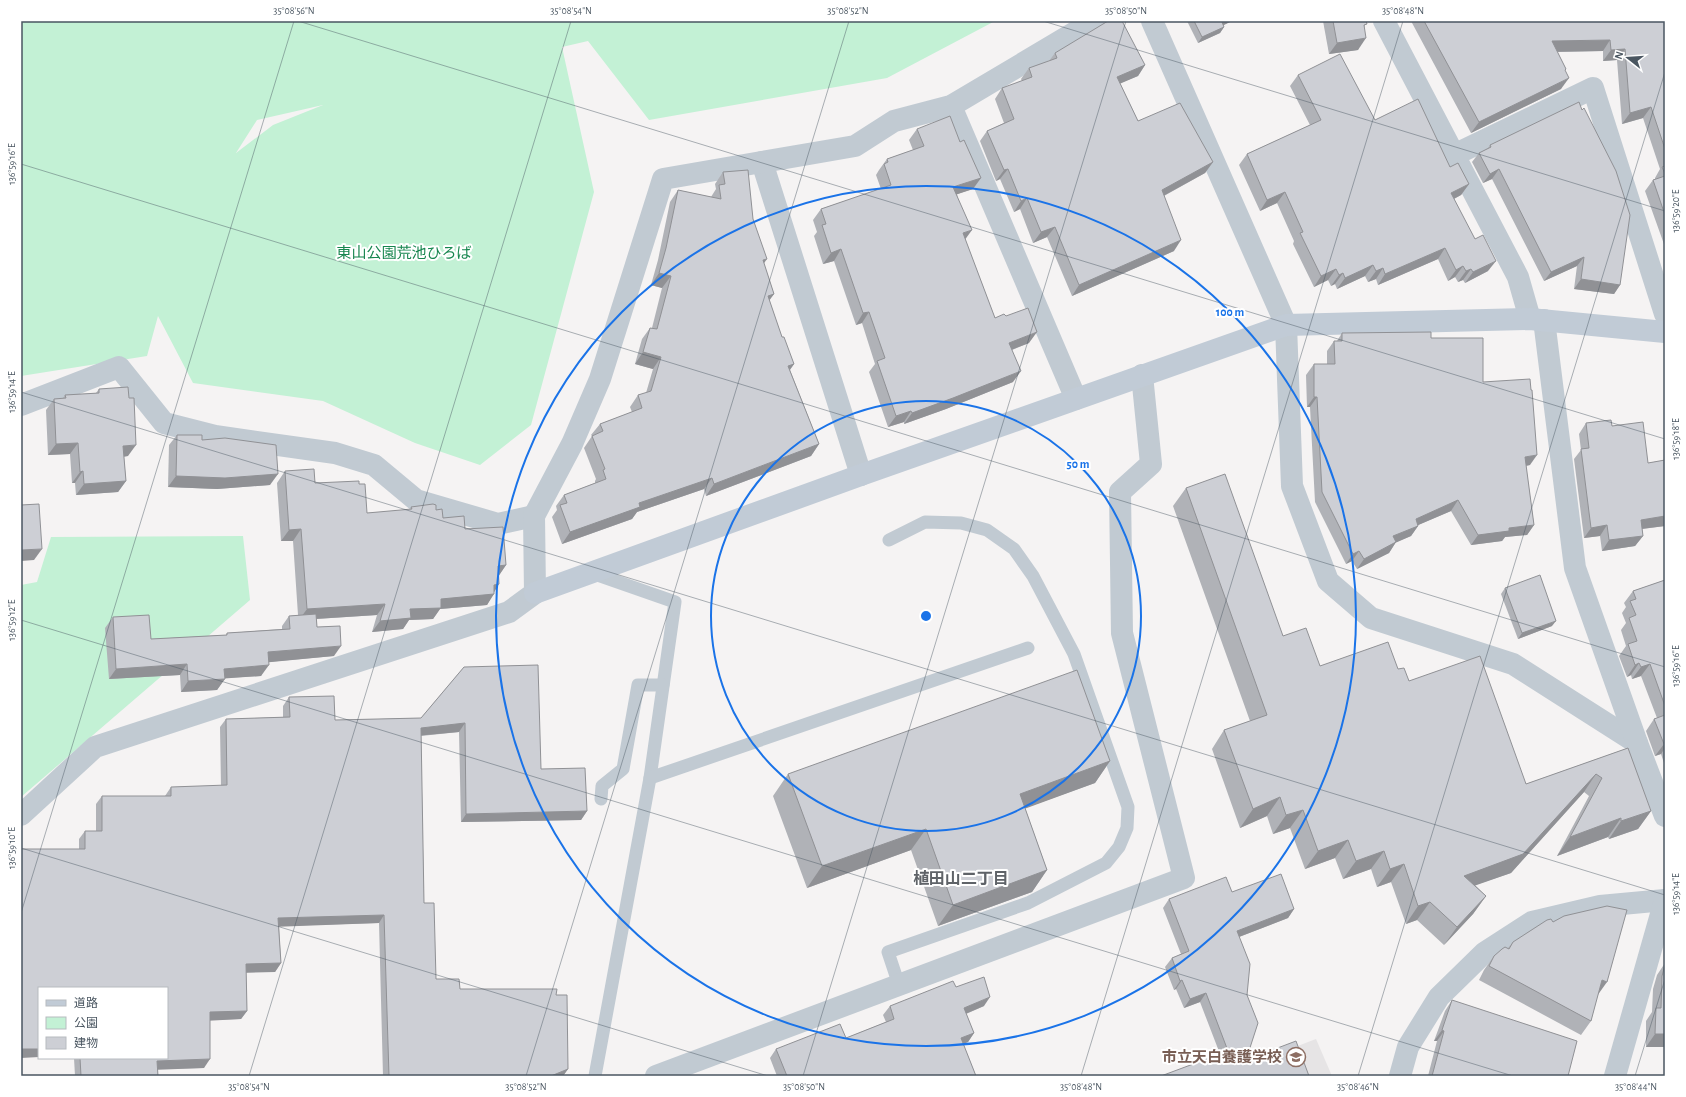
<svg xmlns="http://www.w3.org/2000/svg" width="1686" height="1097" font-family="'Alegreya Sans','Noto Sans JP',sans-serif">
<style>
.education{fill:#e6e4e5}
.green{fill:#c3f1d5;fill-rule:evenodd}
.lines{fill:none;stroke-linecap:round;stroke-linejoin:round}
.lane{stroke:#c1cad2;stroke-width:13}
.street{stroke:#c1cad2;stroke-width:22}
.secondary{stroke:#c1cbd6;stroke-width:22}
.wall{fill:#b0b2b7}
.shaded-wall{fill:#909195}
.building{fill:#cdcfd5;stroke:#909195}
.ticks{fill:none;stroke:#4a5661;stroke-width:1;stroke-opacity:0.45}
.ring{fill:none;stroke:#1a73e8;stroke-width:2}
.labels{text-anchor:middle;dominant-baseline:central;stroke-width:4;stroke-linejoin:round;paint-order:stroke}
.park-label{font-size:15px;fill:#17864f;stroke:#fff}
.education-label{font-size:15px;font-weight:bold;fill:#785e54;stroke:#fff;text-anchor:end}
.neighbourhood-label{font-size:16px;font-weight:bold;fill:#5f6368;stroke:#fff}
.centre{fill:#1a73e8;stroke:#fff;stroke-width:2}
.ring-label{font-size:12px;text-anchor:middle;font-weight:bold;fill:#1a73e8;stroke:#fff;stroke-width:4;stroke-linejoin:round;paint-order:stroke}
.neatline{fill:none;stroke:#4a5661;stroke-width:1.5}
.ticks-label{font-size:10px;text-anchor:middle;fill:#4a5661}
</style>
<rect width="100%" height="100%" fill="#f5f3f3"/>
<!-- education -->
<path class="education" d="M1316,1039L1332,1076H1219Z"/>
<!-- green -->
<g class="green">
<path d="M21,21H995L887,78L649,120L588,41L562,47L594,192L531,425L480,465L415,443L323,401L193,383L158,316L147,356L21,376ZM323,105L273,125L236,153L257,120Z"/>
<path d="M243,536L250,600L21,797V585L37,582L51,537Z"/>
</g>
<g class="lines">
<!-- lane -->
<g class="lane">
<path d="M889,540L925,522L961,523L987,530L1014,549L1033,576L1074,654L1128,807L1127,828L1119,847L1106,863L1028,903L888,952L899,985"/>
<path d="M592,573L675,602L650,778L595,1076"/>
<path d="M650,778L1028,648"/>
<path d="M601,799L602,786L623,769L638,685H663"/>
</g>
<!-- street -->
<g class="street">
<path d="M1152,21L1286,325L1292,486L1328,581L1371,618L1513,664L1637,743"/>
<path d="M1384,21L1518,277L1530,319"/>
<path d="M951,106L1076,399"/>
<path d="M1454,155L1593,88L1665,314"/>
<path d="M762,162L861,475"/>
<path d="M1544,320L1575,568L1637,743L1665,816"/>
<path d="M21,405L119,367L164,423L215,436L335,453L374,465L416,500L498,524L534,516"/>
<path d="M21,815L95,747L509,612L535,593L534,516L572,444L600,379L663,179L855,146L894,121L951,106L1094,21"/>
<path d="M656,1076L1184,878L1122,633L1120,492L1151,464L1142,375"/>
<path d="M1400,1076L1408,1047L1439,997L1484,953L1532,922L1600,906L1665,900"/>
<path d="M1615,1076L1665,900"/>
</g>
<!-- secondary -->
<path class="secondary" d="M535,593L861,475L1286,325L1530,319L1665,332"/>
</g>
<!-- wall -->
<g class="wall">
<path d="M1187,21H1232L1223,25L1224,27L1220,33L1198,43Z"/>
<path d="M1323,21H1366L1358,50L1329,54Z"/>
<path d="M1411,21H1665V247L1645,191L1653,180L1655,179V178L1660,169L1643,118L1622,124L1617,60L1603,61V51L1557,52L1566,69L1565,70L1561,89L1471,133Z"/>
<path d="M1055,53L1145,65L1138,76L1120,83L1138,121L1213,162L1205,173L1164,196L1174,251L1072,296L1047,237L1033,243L1020,209L1014,212L1000,179L996,181L980,141L987,131L1004,123L995,99L1002,88L1022,81L1021,79L1029,68L1049,61Z"/>
<path d="M1298,75L1375,120L1450,167L1469,184L1461,195L1454,199L1488,271L1465,283L1463,280L1458,282L1455,277L1448,281L1438,259L1378,285L1376,279L1368,282L1365,276L1337,289L1335,284L1331,286L1328,280L1314,287L1293,244L1294,241L1277,203L1260,211L1239,165L1247,154L1310,125L1290,86Z"/>
<path d="M917,129L973,189L957,194L965,239L995,318L1006,316L1029,343L1012,350L1013,382L946,409L904,424V422L888,427L869,372L875,364L862,323L856,325L834,261L823,264L814,236L817,232L813,220L821,209L881,189L876,175L879,170L887,159L913,150L909,140Z"/>
<path d="M1490,145L1620,285L1614,294L1574,289L1577,266L1544,281L1492,179L1483,183L1472,162L1479,153L1488,148Z"/>
<path d="M723,172L753,219L764,264L774,294L769,300L782,337L794,364L790,370L819,444L811,456L706,496L704,489L637,512L632,519L562,544L552,517L557,510L556,506L564,495L595,483V481L596,479L584,448L592,436L591,435L600,424L632,412L630,407L638,395L646,393L653,369L635,364L642,339L650,328H652L662,288L651,285L658,260L670,202L678,190L711,197L716,189L715,184Z"/>
<path d="M1342,333L1431,338L1483,382L1530,465L1526,466L1534,525L1527,535L1505,537L1502,541L1471,545L1451,511L1418,525V526L1411,536L1396,542L1389,553L1357,569L1352,561L1346,564L1315,502L1310,407H1307L1306,375L1314,364H1327V351L1334,341H1337Z"/>
<path d="M99,389L128,456L124,457L126,481L118,492L76,495L75,483H72L70,454L48,455L46,410L54,399L63,398L65,395L96,393Z"/>
<path d="M1586,423L1612,426L1648,463L1665,460V526L1642,529L1643,536L1635,546L1602,551L1600,536L1584,538L1574,459L1581,450L1579,434Z"/>
<path d="M177,435L202,440L270,485L217,489L168,487L169,445Z"/>
<path d="M285,471L315,483L359,484L367,513L410,510L411,507L436,510L443,518L465,529L506,565L499,575L494,592L487,605L440,609L433,619L409,620L403,629L372,632L377,615L316,619L317,627L334,656L268,662L261,676L225,678L217,690L181,692L180,675L109,679L105,628L113,617L151,639L226,635L227,633L282,629V626L289,616L298,615L293,541H281L277,483Z"/>
<path d="M1186,488L1283,636L1320,666L1398,669L1409,681L1526,784L1628,748L1651,811L1638,829L1609,839L1608,837L1557,856L1589,796L1584,792L1511,873L1475,885L1486,896L1473,914L1444,945L1417,920L1406,924L1391,882L1377,887L1371,869L1343,879L1335,858L1305,869L1290,828L1273,834L1267,816L1240,828L1212,749L1224,730L1250,721L1173,506Z"/>
<path d="M1665,580V766L1661,754L1655,756L1646,731L1654,719L1657,718L1641,676L1632,679L1631,675L1627,677L1619,656L1626,646L1621,630L1626,623L1622,613L1626,607L1624,603L1633,591Z"/>
<path d="M1505,588L1552,626L1518,639L1501,594Z"/>
<path d="M464,667L541,769L587,811L581,820L461,822L459,732L421,736L424,903L436,979L460,989L556,995L568,1069L563,1076H383L379,923L279,926L281,963L275,972H246L247,1011L241,1019L210,1020L204,1068L158,1069V1076H75L74,1058H167L79,849V839L85,831H96V804L102,796H165L171,787L221,786L220,727L226,719L283,717V706L289,697L335,720L421,718Z"/>
<path d="M1110,761L1095,783L1025,808L1047,870L1032,892L938,926L911,850L807,888L773,796L788,774Z"/>
<path d="M1232,892L1294,909L1288,918L1239,937L1247,995L1246,1060L1220,1054L1200,1002L1184,1008L1176,989L1174,990L1165,967L1172,958L1181,954L1163,908L1169,899Z"/>
<path d="M1513,942L1598,994L1591,1021L1581,1035L1479,980L1484,970L1494,956L1508,948Z"/>
<path d="M1665,963V1047H1646V1021L1652,1012L1653,989L1657,975Z"/>
<path d="M956,987L984,1006L966,1014L974,1033L968,1042L963,1044L976,1076H777L770,1058L776,1049L846,1038L886,1022L883,1015L890,1006Z"/>
<path d="M1452,1000L1568,1076H1428L1437,1041H1434L1445,1011Z"/>
</g>
<!-- shaded-wall -->
<g class="shaded-wall">
<path d="M1224,21H1232L1218,28L1222,22Z"/>
<path d="M1224,27L1220,33L1198,43L1202,37Z"/>
<path d="M1366,38L1358,50L1329,54L1337,43Z"/>
<path d="M1610,40L1603,51L1544,52L1552,41Z"/>
<path d="M1625,49L1617,60L1603,61L1611,50Z"/>
<path d="M1145,65L1138,76L1110,88L1117,77Z"/>
<path d="M1569,78L1561,89L1471,133L1479,122Z"/>
<path d="M1651,107L1643,118L1622,124L1630,113Z"/>
<path d="M1213,162L1205,173L1154,201L1162,190Z"/>
<path d="M1008,169L1000,179L996,181L1004,170Z"/>
<path d="M1499,169L1492,179L1483,183L1490,174Z"/>
<path d="M981,178L973,189L946,198L953,187Z"/>
<path d="M1469,184L1461,195L1444,204L1451,193Z"/>
<path d="M1285,192L1277,203L1260,211L1267,200Z"/>
<path d="M1027,198L1020,209L1014,212L1021,201Z"/>
<path d="M1055,227L1047,237L1033,243L1041,232Z"/>
<path d="M972,230L964,241L963,233Z"/>
<path d="M1181,240L1174,251L1072,296L1079,285Z"/>
<path d="M1445,248L1438,259L1378,285L1385,274Z"/>
<path d="M841,249L834,261L823,264L831,253Z"/>
<path d="M1584,257L1577,266L1544,281L1551,272Z"/>
<path d="M767,259L759,270L763,260Z"/>
<path d="M1496,261L1488,271L1465,283L1473,272Z"/>
<path d="M1373,265L1365,276L1337,289L1345,278Z"/>
<path d="M1463,266L1455,277L1448,281L1456,270Z"/>
<path d="M1383,268L1376,279L1368,282L1376,271Z"/>
<path d="M1336,269L1328,280L1314,287L1321,276Z"/>
<path d="M1471,269L1463,280L1458,282L1466,271Z"/>
<path d="M659,273L671,276L662,288L651,285Z"/>
<path d="M1343,273L1335,284L1331,286L1339,275Z"/>
<path d="M1581,279L1620,285L1614,294L1574,289Z"/>
<path d="M774,294L766,305L768,296Z"/>
<path d="M869,312L862,323L856,325L863,313Z"/>
<path d="M1037,332L1029,343L1001,354L1009,343Z"/>
<path d="M643,352L661,357L653,369L635,364Z"/>
<path d="M794,364L786,375L788,366Z"/>
<path d="M1021,371L1013,382L946,409L904,424L912,413Z"/>
<path d="M1314,397H1317L1310,407H1307Z"/>
<path d="M911,411L904,422L888,427L896,416Z"/>
<path d="M78,443L70,454L48,455L56,444Z"/>
<path d="M819,444L811,456L706,496L714,484Z"/>
<path d="M136,445L128,456L115,457L123,446Z"/>
<path d="M1537,455L1530,465L1518,467L1525,457Z"/>
<path d="M83,471L75,483H72L80,472Z"/>
<path d="M278,474L270,485L217,489L168,487L176,476Z"/>
<path d="M712,478L704,489L637,512L632,519L562,544L570,532L639,503Z"/>
<path d="M126,481L118,492L76,495L84,484Z"/>
<path d="M1458,500L1451,511L1409,529L1416,519Z"/>
<path d="M1665,516V526L1633,530L1641,520Z"/>
<path d="M1534,525L1527,535L1505,537L1502,541L1471,545L1478,535L1509,528Z"/>
<path d="M1607,525L1600,536L1584,538L1591,528Z"/>
<path d="M1418,526L1411,536L1386,547L1393,536Z"/>
<path d="M301,529L293,541H281L289,530Z"/>
<path d="M1643,536L1635,546L1602,551L1609,540Z"/>
<path d="M1396,542L1389,553L1357,569L1364,559Z"/>
<path d="M42,549L34,560L21,561V550Z"/>
<path d="M1359,551L1352,561L1346,564L1353,554Z"/>
<path d="M506,565L498,577V566Z"/>
<path d="M499,584L493,594H494L487,605L440,609L433,619L409,620L403,629L372,632L380,621L410,609L441,599L494,585Z"/>
<path d="M385,604L377,615L299,620L307,609Z"/>
<path d="M1556,621L1552,626L1518,639L1522,633Z"/>
<path d="M341,646L334,656L261,663L268,652Z"/>
<path d="M1639,663L1631,675L1627,677L1635,665Z"/>
<path d="M187,664L180,675L109,679L116,669Z"/>
<path d="M1650,664L1641,676L1632,679L1641,667Z"/>
<path d="M269,665L261,676L217,679L224,669Z"/>
<path d="M225,679L217,690L181,692L188,681Z"/>
<path d="M465,723L459,732L415,736L421,728Z"/>
<path d="M1665,743V748L1661,754L1655,756L1664,744Z"/>
<path d="M1110,761L1095,783L1005,816L1020,794Z"/>
<path d="M1596,774L1584,792L1511,873L1451,894L1464,876Z"/>
<path d="M1280,797L1267,816L1240,828L1253,809Z"/>
<path d="M1303,810L1290,828L1273,834L1286,815Z"/>
<path d="M587,811L581,820L461,822L466,814Z"/>
<path d="M1651,811L1638,829L1609,839L1621,821Z"/>
<path d="M1621,818L1608,837L1557,856L1570,837Z"/>
<path d="M926,829L911,850L807,888L822,866Z"/>
<path d="M1348,840L1335,858L1305,869L1318,851Z"/>
<path d="M1384,851L1371,869L1343,879L1356,861Z"/>
<path d="M1404,864L1391,882L1377,887L1390,869Z"/>
<path d="M1047,870L1032,892L938,926L953,905Z"/>
<path d="M1486,896L1473,914L1444,945L1457,927Z"/>
<path d="M1430,902L1417,920L1406,924L1418,906Z"/>
<path d="M1294,909L1288,918L1231,940L1237,931Z"/>
<path d="M384,915L379,923L272,927L278,918Z"/>
<path d="M281,963L275,972L240,973L246,964Z"/>
<path d="M1182,980L1176,989L1174,990L1180,981Z"/>
<path d="M1602,980L1607,982L1597,996Z"/>
<path d="M1206,993L1200,1002L1184,1008L1190,999Z"/>
<path d="M990,997L984,1006L958,1017L964,1008Z"/>
<path d="M247,1011L241,1019L204,1021L210,1012Z"/>
<path d="M1442,1030L1444,1031L1437,1041H1434Z"/>
<path d="M974,1033L968,1042L954,1047L961,1038Z"/>
<path d="M1655,1034H1665V1047H1646Z"/>
<path d="M21,1049H39V1057L21,1058Z"/>
<path d="M210,1059L204,1068L151,1070L157,1061Z"/>
<path d="M568,1069L563,1076H551Z"/>
</g>
<!-- building -->
<g class="building">
<path d="M1108,21H1122L1145,65L1117,77L1138,121L1180,103L1213,162L1162,190L1181,240L1079,285L1055,227L1041,232L1027,198L1021,201L1008,169L1004,170L987,131L1014,119L1002,88L1032,77L1029,68L1057,58L1055,53Z"/>
<path d="M1194,21H1224L1222,22L1224,27L1202,37Z"/>
<path d="M1333,21H1366L1367,24L1364,25L1366,38L1337,43Z"/>
<path d="M1424,21H1665V149L1651,107L1630,113L1625,49L1611,50L1610,40L1552,41L1566,69L1565,70L1569,78L1479,122Z"/>
<path d="M1340,54L1375,120L1418,99L1450,167L1458,163L1469,184L1451,193L1475,239L1483,235L1496,261L1473,272L1471,269L1466,271L1463,266L1456,270L1445,248L1385,274L1383,268L1376,271L1373,265L1345,278L1343,273L1339,275L1336,269L1321,276L1300,233L1303,232L1285,192L1267,200L1247,154L1321,120L1298,75Z"/>
<path d="M1579,102L1582,110L1584,108L1616,171L1630,215L1620,285L1581,279L1584,257L1551,272L1499,169L1490,174L1479,153L1491,147L1490,145Z"/>
<path d="M950,116L960,142L964,140L981,178L953,187L972,230L963,233L995,318L1004,314L1006,316L1028,308L1037,332L1009,343L1021,371L953,398L912,413L911,411L896,416L877,361L885,358L869,312L863,313L841,249L831,253L822,225L826,224L821,209L891,185L884,164L888,162L887,159L924,146L917,129Z"/>
<path d="M1665,166V174L1662,167Z"/>
<path d="M748,170L753,219L767,259L763,260L774,294L768,296L782,337H784L794,364L788,366L819,444L714,484L712,478L639,503L640,507L570,532L560,505L567,503L564,495L606,479L603,470L605,469L592,436L603,431L600,424L642,408L638,395L651,391L661,357L643,352L650,328L657,329L671,276L659,273L666,248L678,190L721,199L719,185L725,184L723,172Z"/>
<path d="M1665,176V215L1653,180Z"/>
<path d="M1431,332V338H1483V382L1530,379L1531,390H1532L1537,455L1525,457L1534,525L1509,528V531L1478,535L1458,500L1416,519L1418,526L1393,536L1396,542L1364,559L1359,551L1353,554L1322,492L1317,397H1314V364H1335L1334,341H1342V333Z"/>
<path d="M128,387L129,398H134L136,445L123,446L126,481L84,484L83,471L80,472L78,443L56,444L54,399L66,398L65,395L99,393V389Z"/>
<path d="M1611,420L1612,426L1643,422L1648,463L1665,460V516L1641,520L1643,536L1609,540L1607,525L1591,528L1581,449L1589,448L1586,423Z"/>
<path d="M177,435H202V440L225,438L276,445L278,474L225,478L176,476Z"/>
<path d="M314,469L315,483L359,481V484H365L367,513L412,509L411,507L433,504L436,505V510L442,509L443,518L464,516L465,529L503,527L506,565L498,566L499,584L494,585V594L441,599V608L410,609L411,618L380,621L385,604L307,609L301,529L289,530L285,471Z"/>
<path d="M1225,474L1283,636L1306,628L1320,666L1388,642L1398,669L1404,668L1409,681L1480,656L1526,784L1628,748L1651,811L1621,821V818L1570,837L1602,778L1596,774L1523,854L1464,876L1486,896L1457,927L1430,902L1418,906L1404,864L1390,869L1384,851L1356,861L1348,840L1318,851L1303,810L1286,815L1280,797L1253,809L1224,730L1267,715L1186,488Z"/>
<path d="M39,504L42,549L21,550V505Z"/>
<path d="M1540,575L1556,621L1522,633L1505,588Z"/>
<path d="M1665,580V706L1650,664L1641,667L1639,663L1635,665L1628,644L1637,641L1629,618L1636,615L1630,601L1636,599L1633,591Z"/>
<path d="M316,614L317,627L340,626L341,646L268,652L269,665L224,669L225,679L188,681L187,664L116,669L113,617L149,615L151,639L227,635V633L290,629L289,616Z"/>
<path d="M538,665L541,769L585,768L587,811L466,814L465,723L421,728L424,903H434L436,979H459L460,989H557L556,995H567L568,1069L551,1076H389L384,915L278,918L281,963L246,964L247,1011L210,1012V1059L157,1061L158,1076H81L80,1058H167V988H39V1049H21V849H85V831H102V796H171V787L227,785L226,719L290,717L289,697L334,696L335,720L421,718L464,667Z"/>
<path d="M1077,670L1110,761L1020,794L1047,870L953,905L926,829L822,866L788,774Z"/>
<path d="M1665,715V743L1664,744L1654,719Z"/>
<path d="M1281,874L1294,909L1237,931L1250,964L1247,995L1258,1023L1246,1060L1296,1041L1309,1076H1161L1228,1051L1206,993L1190,999L1182,980L1180,981L1172,958L1189,951L1169,899L1226,877L1232,892Z"/>
<path d="M1607,906L1627,910L1607,982L1602,980L1591,1021L1489,966L1494,956L1502,949L1505,947L1509,949L1513,942L1547,920L1551,919L1553,922L1564,916Z"/>
<path d="M1665,965V1034H1655L1656,1008H1661L1662,976Z"/>
<path d="M984,977L990,997L964,1008L974,1033L961,1038L976,1076H787L776,1049L840,1024L846,1038L894,1019L890,1006L953,981L956,987Z"/>
<path d="M1452,1000L1577,1041L1568,1076H1432L1444,1031L1442,1030Z"/>
</g>
<!-- ticks -->
<path class="ticks" d="M298,21L1665,439M1043,21L1665,211M21,164L1665,667M21,392L1665,895M21,620L1513,1076M21,848L768,1076M21,913L294,21M21,1075L23,1076M249,1076L571,21M526,1076L849,21M803,1076L1126,21M1081,1076L1403,21M1358,1076L1665,72M1635,1076L1665,979"/>
<!-- distance rings -->
<g class="ring">
<circle cx="926" cy="616" r="215"/>
<circle cx="926" cy="616" r="430"/>
</g>
<!-- icons -->
<defs>
<g id="school-ring" transform="scale(1)"><circle r="9.5" fill="#fff" stroke="#8d6e63" stroke-width="1.5"/><path d="M0-5L7-2L0 1L-7-2ZM-4 1L0 2.5L4 1V4Q0 6-4 4Z" fill="#8d6e63"/></g>
</defs>
<g fill-rule="evenodd">
<use href="#school-ring" x="1296" y="1057"/>
</g>
<g class="labels">
<!-- park labels -->
<g class="park-label">
<text x="404" y="253">東山公園荒池ひろば</text>
</g>
<!-- education labels -->
<g class="education-label">
<text x="1282" y="1057">市立天白養護学校</text>
</g>
<!-- neighbourhood labels -->
<g class="neighbourhood-label">
<text x="961" y="879">植田山二丁目</text>
</g>
</g>
<circle cx="926" cy="616" r="6" class="centre"/>
<g class="ring-label">
<text x="1230" y="316">100 m</text>
<text x="1078" y="468">50 m</text>
</g>
<!-- border -->
<rect width="1686" height="1097" fill="none" stroke="#ffffff" stroke-width="44"/>
<!-- legend -->
<rect x="38" y="987" width="130" height="72" fill="#ffffff" stroke="#b7bbc0"/>
<rect x="46" y="1000" width="20" height="6" fill="#c1cbd6" stroke="#b7bbc0"/>
<text x="74" y="1007" font-size="12" fill="#4a5661">道路</text>
<rect x="46" y="1017" width="20" height="12" fill="#c3f1d5" stroke="#b7bbc0"/>
<text x="74" y="1027" font-size="12" fill="#4a5661">公園</text>
<rect x="46" y="1037" width="20" height="12" fill="#cdcfd5" stroke="#b7bbc0"/>
<text x="74" y="1047" font-size="12" fill="#4a5661">建物</text>
<!-- north arrow -->
<g transform="translate(1628 58) rotate(287)" stroke="#ffffff" stroke-width="3" paint-order="stroke">
<path d="M0-3L7 15L0 10L-7 15Z" fill="#4a5661"/>
<text y="-6" font-size="11" font-weight="bold" text-anchor="middle" fill="#4a5661">N</text>
</g>
<rect x="22" y="22" width="1642" height="1053" class="neatline"/>
<g class="ticks-label">
<text x="294" y="14">35°08'56"N</text>
<text x="571" y="14">35°08'54"N</text>
<text x="848" y="14">35°08'52"N</text>
<text x="1126" y="14">35°08'50"N</text>
<text x="1403" y="14">35°08'48"N</text>
<text transform="translate(11 164) rotate(-90)" y="4">136°59'16"E</text>
<text transform="translate(1675 211) rotate(-90)" y="4">136°59'20"E</text>
<text transform="translate(11 392) rotate(-90)" y="4">136°59'14"E</text>
<text transform="translate(1675 439) rotate(-90)" y="4">136°59'18"E</text>
<text transform="translate(11 620) rotate(-90)" y="4">136°59'12"E</text>
<text transform="translate(1675 666) rotate(-90)" y="4">136°59'16"E</text>
<text transform="translate(11 848) rotate(-90)" y="4">136°59'10"E</text>
<text transform="translate(1675 894) rotate(-90)" y="4">136°59'14"E</text>
<text x="249" y="1090">35°08'54"N</text>
<text x="526" y="1090">35°08'52"N</text>
<text x="804" y="1090">35°08'50"N</text>
<text x="1081" y="1090">35°08'48"N</text>
<text x="1358" y="1090">35°08'46"N</text>
<text x="1636" y="1090">35°08'44"N</text>
</g>
</svg>
